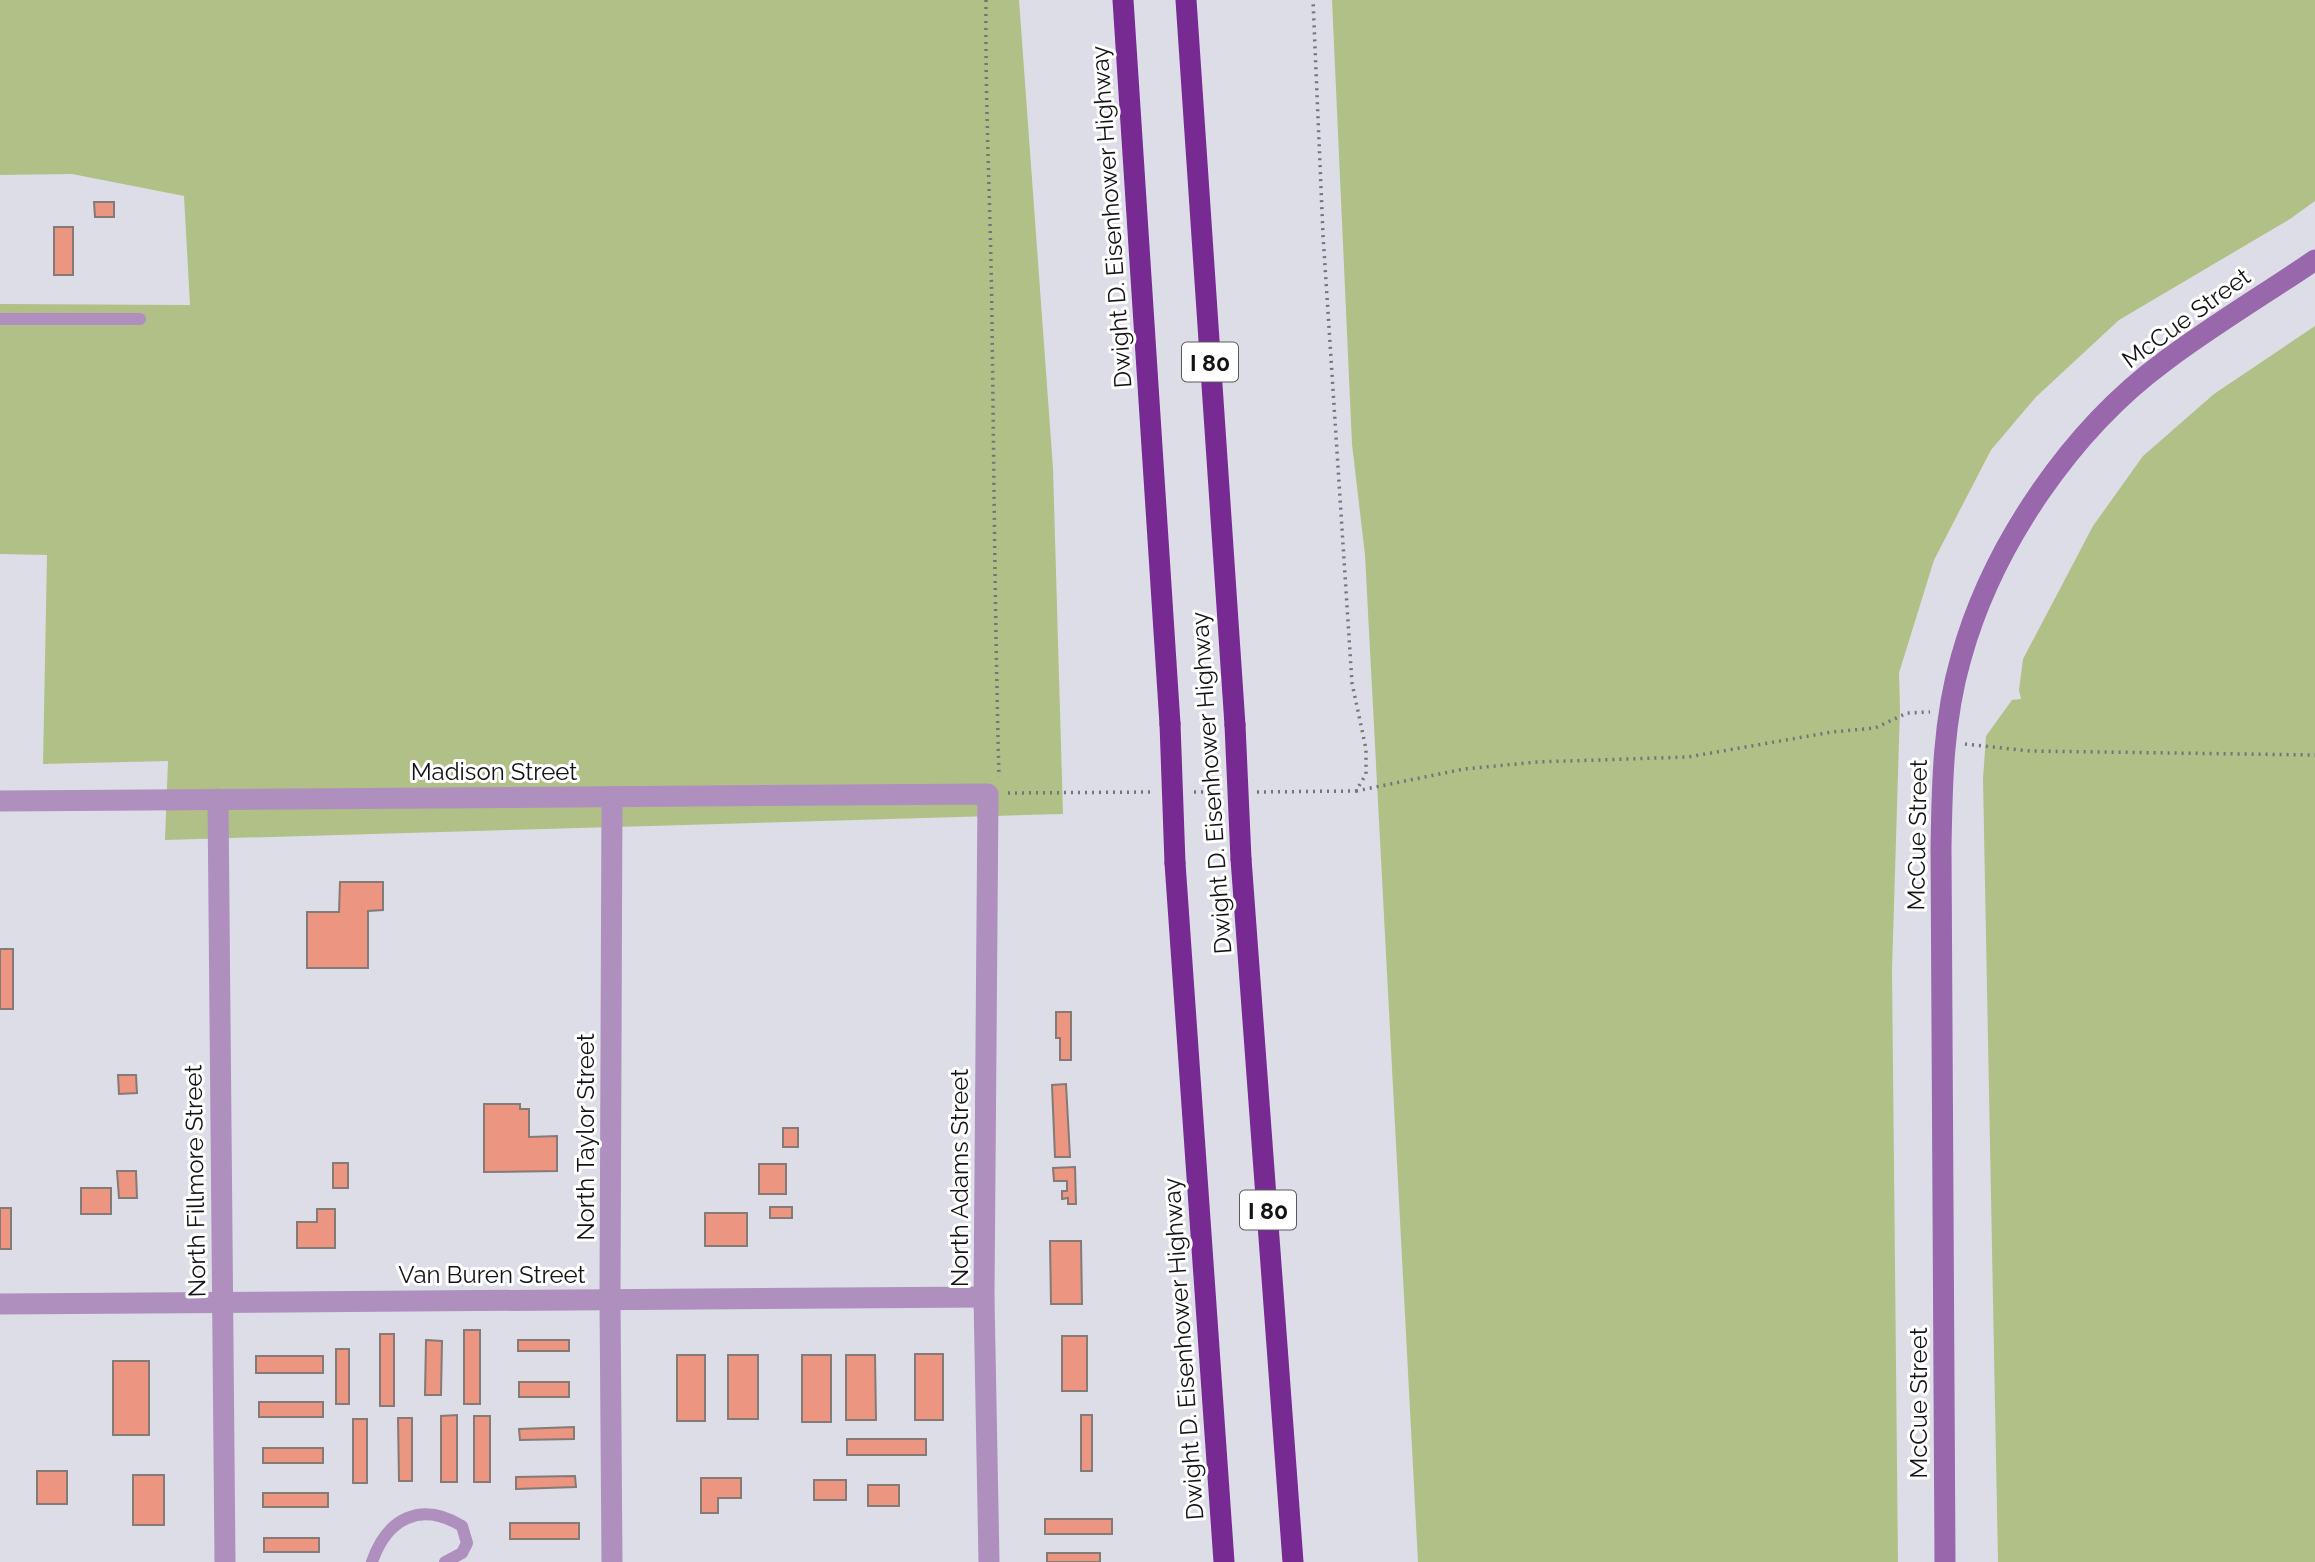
<svg xmlns="http://www.w3.org/2000/svg" width="2315" height="1562" font-family="Raleway,sans-serif">
<style>
.green{fill:#b1c087}
.building{fill:#ec9580;stroke:#847a77;stroke-width:2}
.lines{fill:none;stroke-linecap:round;stroke-linejoin:round}
.path{stroke:#737379;stroke-width:3.5;stroke-dasharray:2 5;stroke-linecap:butt}
.service{stroke:#af8fbe;stroke-width:12}
.minor{stroke:#af8fbe;stroke-width:21}
.secondary{stroke:#9867ac;stroke-width:21}
.motorway{stroke:#762a92;stroke-width:21}
.motorway-bridge{stroke:#762a92;stroke-width:21}
.labels{text-anchor:middle;dominant-baseline:central;stroke-width:6;stroke-linejoin:round;paint-order:stroke}
.shield{fill:#fff;stroke:#5a5a5d;stroke-width:2}
.shield-label{font-size:23px;font-weight:bold;fill:#141417}
.street-label{font-size:24px;fill:#141417;stroke:#fff}
</style>
<rect width="100%" height="100%" fill="#dddde7"/>
<!-- green -->
<g class="green">
<path d="M0,0H1019L1053,468L1063,814L165,840L168,761L43,764L47,555L0,554V304L190,305L184,196L72,174L0,175Z"/>
<path d="M1332,0H2315V201L2290,219L2119,320L2036,397L1991,450L1934,560L1899,673L1900,709L1892,970L1898,1562H1418L1365,555L1352,444Z"/>
<path d="M2315,326V1562H1998L1983,779L1986,736L2012,700L2021,699L2019,690L2023,659L2093,526L2143,456L2214,394Z"/>
</g>
<!-- building -->
<g class="building">
<path d="M94,202H114V217H95Z"/>
<rect x="54" y="227" width="19" height="48"/>
<path d="M340,882H383V910L368,911V968H307V912H339Z"/>
<rect x="0" y="949" width="13" height="60"/>
<path d="M1056,1012H1071V1060H1060V1038H1056Z"/>
<path d="M118,1075H136L137,1093L119,1094Z"/>
<path d="M1066,1084L1070,1157H1055L1052,1085Z"/>
<path d="M484,1104H520V1109H529V1137L557,1136V1171L484,1172Z"/>
<rect x="783" y="1128" width="15" height="19"/>
<rect x="333" y="1163" width="15" height="25"/>
<rect x="759" y="1164" width="27" height="30"/>
<path d="M1075,1167L1076,1204H1068V1198L1062,1199V1191H1067V1181H1054L1053,1168Z"/>
<path d="M117,1171H136L137,1198H119Z"/>
<rect x="81" y="1188" width="30" height="26"/>
<rect x="770" y="1207" width="22" height="11"/>
<rect x="0" y="1208" width="11" height="41"/>
<path d="M317,1209H335V1248H297V1222H317Z"/>
<rect x="705" y="1213" width="42" height="33"/>
<path d="M1050,1241H1081L1082,1304H1051Z"/>
<rect x="464" y="1330" width="16" height="74"/>
<rect x="380" y="1334" width="14" height="72"/>
<rect x="1062" y="1336" width="25" height="55"/>
<path d="M426,1340L442,1341L441,1395H425Z"/>
<rect x="518" y="1340" width="51" height="11"/>
<rect x="336" y="1349" width="13" height="55"/>
<rect x="915" y="1354" width="28" height="66"/>
<rect x="677" y="1355" width="28" height="66"/>
<rect x="728" y="1355" width="30" height="64"/>
<rect x="802" y="1355" width="29" height="67"/>
<path d="M846,1355H875L876,1420H846Z"/>
<rect x="256" y="1356" width="67" height="17"/>
<rect x="113" y="1361" width="36" height="74"/>
<rect x="519" y="1382" width="50" height="15"/>
<rect x="259" y="1402" width="64" height="15"/>
<path d="M457,1415V1482H441V1416Z"/>
<rect x="1081" y="1415" width="11" height="56"/>
<rect x="474" y="1416" width="16" height="66"/>
<path d="M398,1418H412V1481H399Z"/>
<rect x="353" y="1419" width="14" height="64"/>
<path d="M574,1427V1439L520,1440L519,1429Z"/>
<rect x="847" y="1439" width="79" height="16"/>
<rect x="263" y="1448" width="60" height="15"/>
<rect x="37" y="1471" width="30" height="33"/>
<rect x="133" y="1475" width="31" height="50"/>
<path d="M575,1476L576,1487L516,1489V1477Z"/>
<path d="M701,1478H741V1498H718V1513H701Z"/>
<rect x="814" y="1480" width="32" height="20"/>
<rect x="868" y="1485" width="31" height="21"/>
<rect x="263" y="1493" width="65" height="14"/>
<rect x="1045" y="1519" width="67" height="15"/>
<rect x="510" y="1523" width="69" height="16"/>
<rect x="264" y="1538" width="55" height="14"/>
<rect x="1047" y="1553" width="53" height="9"/>
</g>
<g class="lines">
<!-- path -->
<g class="path">
<path d="M986,0C985,108 991,215 992,323C994,474 995,626 999,777"/>
<path d="M1965,744L2030,751L2315,755"/>
<path d="M1356,791L1464,769L1537,762L1688,757L1832,732L1875,728L1907,713L1930,712"/>
<path d="M1194,792H1217"/>
<path d="M1257,792L1356,791L1366,774V749L1352,683L1323,235L1313,0"/>
<path d="M1008,793L1154,792"/>
</g>
<!-- service -->
<g class="service">
<path d="M0,319H140"/>
<path d="M372,1562C387,1518 421,1501 462,1526L467,1543L462,1553L445,1562"/>
</g>
<!-- minor -->
<g class="minor">
<path d="M612,797L610,1299L612,1562"/>
<path d="M218,799L225,1562"/>
<path d="M0,801L988,794L984,1297L989,1562"/>
<path d="M0,1304L984,1297"/>
</g>
<!-- secondary -->
<path class="secondary" d="M1945,1562L1941,848C1942,784 1943,720 1961,658C1992,546 2071,430 2165,361C2213,325 2265,294 2315,260"/>
<!-- motorway -->
<g class="motorway">
<path d="M1123,0L1170,724"/>
<path d="M1186,0L1235,725"/>
<path d="M1241,859L1293,1562"/>
<path d="M1175,863L1224,1562"/>
</g>
<!-- motorway-bridge -->
<g class="motorway-bridge">
<path d="M1170,724L1175,863"/>
<path d="M1235,725L1241,859"/>
</g>
</g>
<g class="labels">
<!-- shield labels -->
<g class="shield">
<rect x="1182" y="342.5" width="56" height="39" rx="5"/>
<rect x="1240" y="1190.5" width="56" height="39" rx="5"/>
</g>
<g class="shield-label">
<text x="1210" y="362">I 80</text>
<text x="1268" y="1210">I 80</text>
</g>
<!-- street labels -->
<g class="street-label">
<text transform="translate(1111 217) rotate(-94)">Dwight D. Eisenhower Highway</text>
<text transform="translate(2186 318) rotate(-36)">McCue Street</text>
<text x="494" y="771">Madison Street</text>
<text transform="translate(1211 783) rotate(-94)">Dwight D. Eisenhower Highway</text>
<text transform="translate(1917 835) rotate(-89)">McCue Street</text>
<text transform="translate(585 1137) rotate(-90)">North Taylor Street</text>
<text transform="translate(959 1178) rotate(-90)">North Adams Street</text>
<text transform="translate(195 1181) rotate(-91)">North Fillmore Street</text>
<text x="492" y="1274">Van Buren Street</text>
<text transform="translate(1183 1349) rotate(-94)">Dwight D. Eisenhower Highway</text>
<text transform="translate(1918 1403) rotate(-90)">McCue Street</text>
</g>
</g>
</svg>
